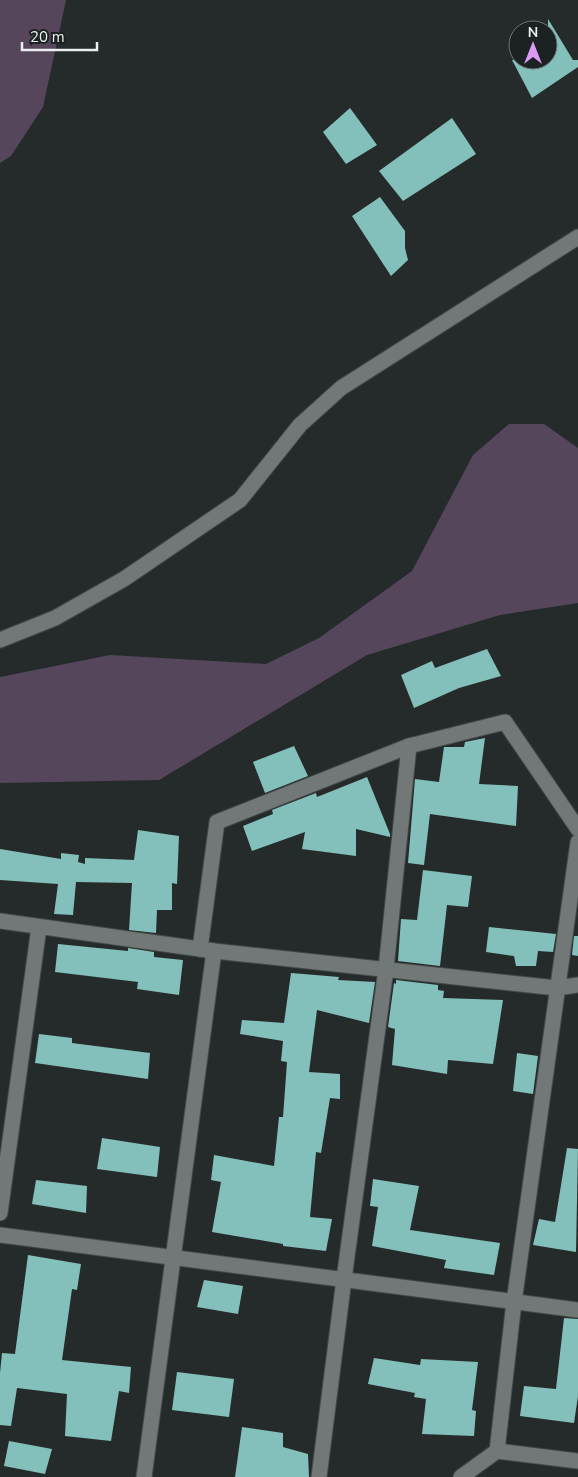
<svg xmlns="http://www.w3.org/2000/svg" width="578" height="1477" font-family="'Nunito Sans',sans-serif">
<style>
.green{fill:#55465c}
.building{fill:#84c0bb}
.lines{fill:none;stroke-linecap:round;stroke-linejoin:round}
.minor-casing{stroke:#434948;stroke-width:17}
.minor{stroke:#717877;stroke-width:15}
</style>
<rect width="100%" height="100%" fill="#252b2b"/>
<!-- green -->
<g class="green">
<path d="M0,0H66L43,107L11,156L0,163Z"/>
<path d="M509,424H544L578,448V603L500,615L367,655L159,780L0,783V677L110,655L266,664L319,638L412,571L473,455Z"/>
</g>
<!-- building -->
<g class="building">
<path d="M548,19L573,60H578V67L532,98L512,60H548Z"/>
<path d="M350,108L377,145L346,164L323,132Z"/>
<path d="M452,118L476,154L403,201L379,171Z"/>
<path d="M380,197L405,231V248L408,260L391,276L352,216Z"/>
<path d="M487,649L501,676L459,688L414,708L401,675L432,661L435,668Z"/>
<path d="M485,738L479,784L518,786L516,826L430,814L424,865L408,863L415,779L439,782L444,747H464L465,742Z"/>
<path d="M294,746L308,776L265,793L253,762Z"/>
<path d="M367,777L390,834V837L356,829V856L302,849L305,832L252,851L243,826L273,814L272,810L316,793L317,797Z"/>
<path d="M138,830L179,836L177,884L172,883V910H157L156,933L129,930L132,883L76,882L73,915L54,914L58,884L0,880V849L61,859V853L79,855L78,862L85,864V858L134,860Z"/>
<path d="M423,870L472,876L468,907L447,905L440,966L398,961L401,919L417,920Z"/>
<path d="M489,927L556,934L553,952L538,951L536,966H516L514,956L486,952Z"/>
<path d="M574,936H578V956L572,955Z"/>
<path d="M58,944L128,951V948L154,952V957L183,960L179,995L137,989L138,982L55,972Z"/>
<path d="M291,973L339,977L338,980L375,982L369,1023L317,1010L309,1072L340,1074V1099L330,1098L321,1153L316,1152L310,1217L332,1219L326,1251L283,1246V1244L212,1232L221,1182L211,1180L214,1155L274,1166L279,1117H283L287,1062L281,1061L283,1041L240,1034L242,1020L284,1023Z"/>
<path d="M396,980L438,985V990L444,991L443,998L503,1000L493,1064L448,1060L447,1074L392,1065L395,1029L388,1027L394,983L396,984Z"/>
<path d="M39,1034L72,1038V1043L150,1053L148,1079L35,1063Z"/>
<path d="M517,1053L538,1056L533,1094L513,1091Z"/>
<path d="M102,1138L160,1147L157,1177L97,1169Z"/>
<path d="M567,1148L578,1149L576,1252L533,1245L539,1219L555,1222Z"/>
<path d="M373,1179L419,1186L410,1230L500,1243L494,1275L444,1268L446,1260L372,1246L378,1207L370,1206Z"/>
<path d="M36,1180L87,1186L86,1213L32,1204Z"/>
<path d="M28,1255L81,1264L77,1290L72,1289L62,1360L131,1367L129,1393L119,1391L111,1441L65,1436L67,1394L17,1388L11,1426L0,1425V1373L2,1353L15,1354Z"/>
<path d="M204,1280L243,1286L238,1314L197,1307Z"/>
<path d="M564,1318L578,1319V1396L574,1423L520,1416L524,1386L556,1389Z"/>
<path d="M374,1358L420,1365L421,1359L478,1362L472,1410L476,1411L474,1436L422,1434L426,1399L414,1397L415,1393L368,1384Z"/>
<path d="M177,1372L234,1379L229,1417L172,1410Z"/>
<path d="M242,1427L283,1433V1447L308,1454L309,1477H235Z"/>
<path d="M9,1441L52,1449L45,1474L4,1466Z"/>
</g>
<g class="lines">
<!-- minor casing -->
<g class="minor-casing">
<g id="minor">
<path d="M0,640L55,618L124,579L240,500L300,425L341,388L578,237"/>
<path d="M409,746L505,722L578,829"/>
<path d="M0,921L214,951L557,988L578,985"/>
<path d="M200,949L217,822L409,746L386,969L344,1279L319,1477"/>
<path d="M0,1213L39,927"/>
<path d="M0,1235L578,1310"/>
<path d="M497,1451L514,1302L578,842"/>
<path d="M144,1477L214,951"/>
<path d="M461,1477L497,1451L578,1461"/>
</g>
</g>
<!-- minor -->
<use href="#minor" class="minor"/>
</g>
<!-- north arrow -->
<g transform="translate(533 45)"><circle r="24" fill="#1c2121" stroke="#6f7373"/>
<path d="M0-4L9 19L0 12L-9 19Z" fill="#da9af6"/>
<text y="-8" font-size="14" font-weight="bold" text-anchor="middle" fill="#ebefef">N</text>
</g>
<!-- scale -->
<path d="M22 42v8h75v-8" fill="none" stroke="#ebefef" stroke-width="2.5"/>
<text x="30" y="42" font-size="15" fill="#ebefef" stroke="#1c2121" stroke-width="4" paint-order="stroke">20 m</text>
</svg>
